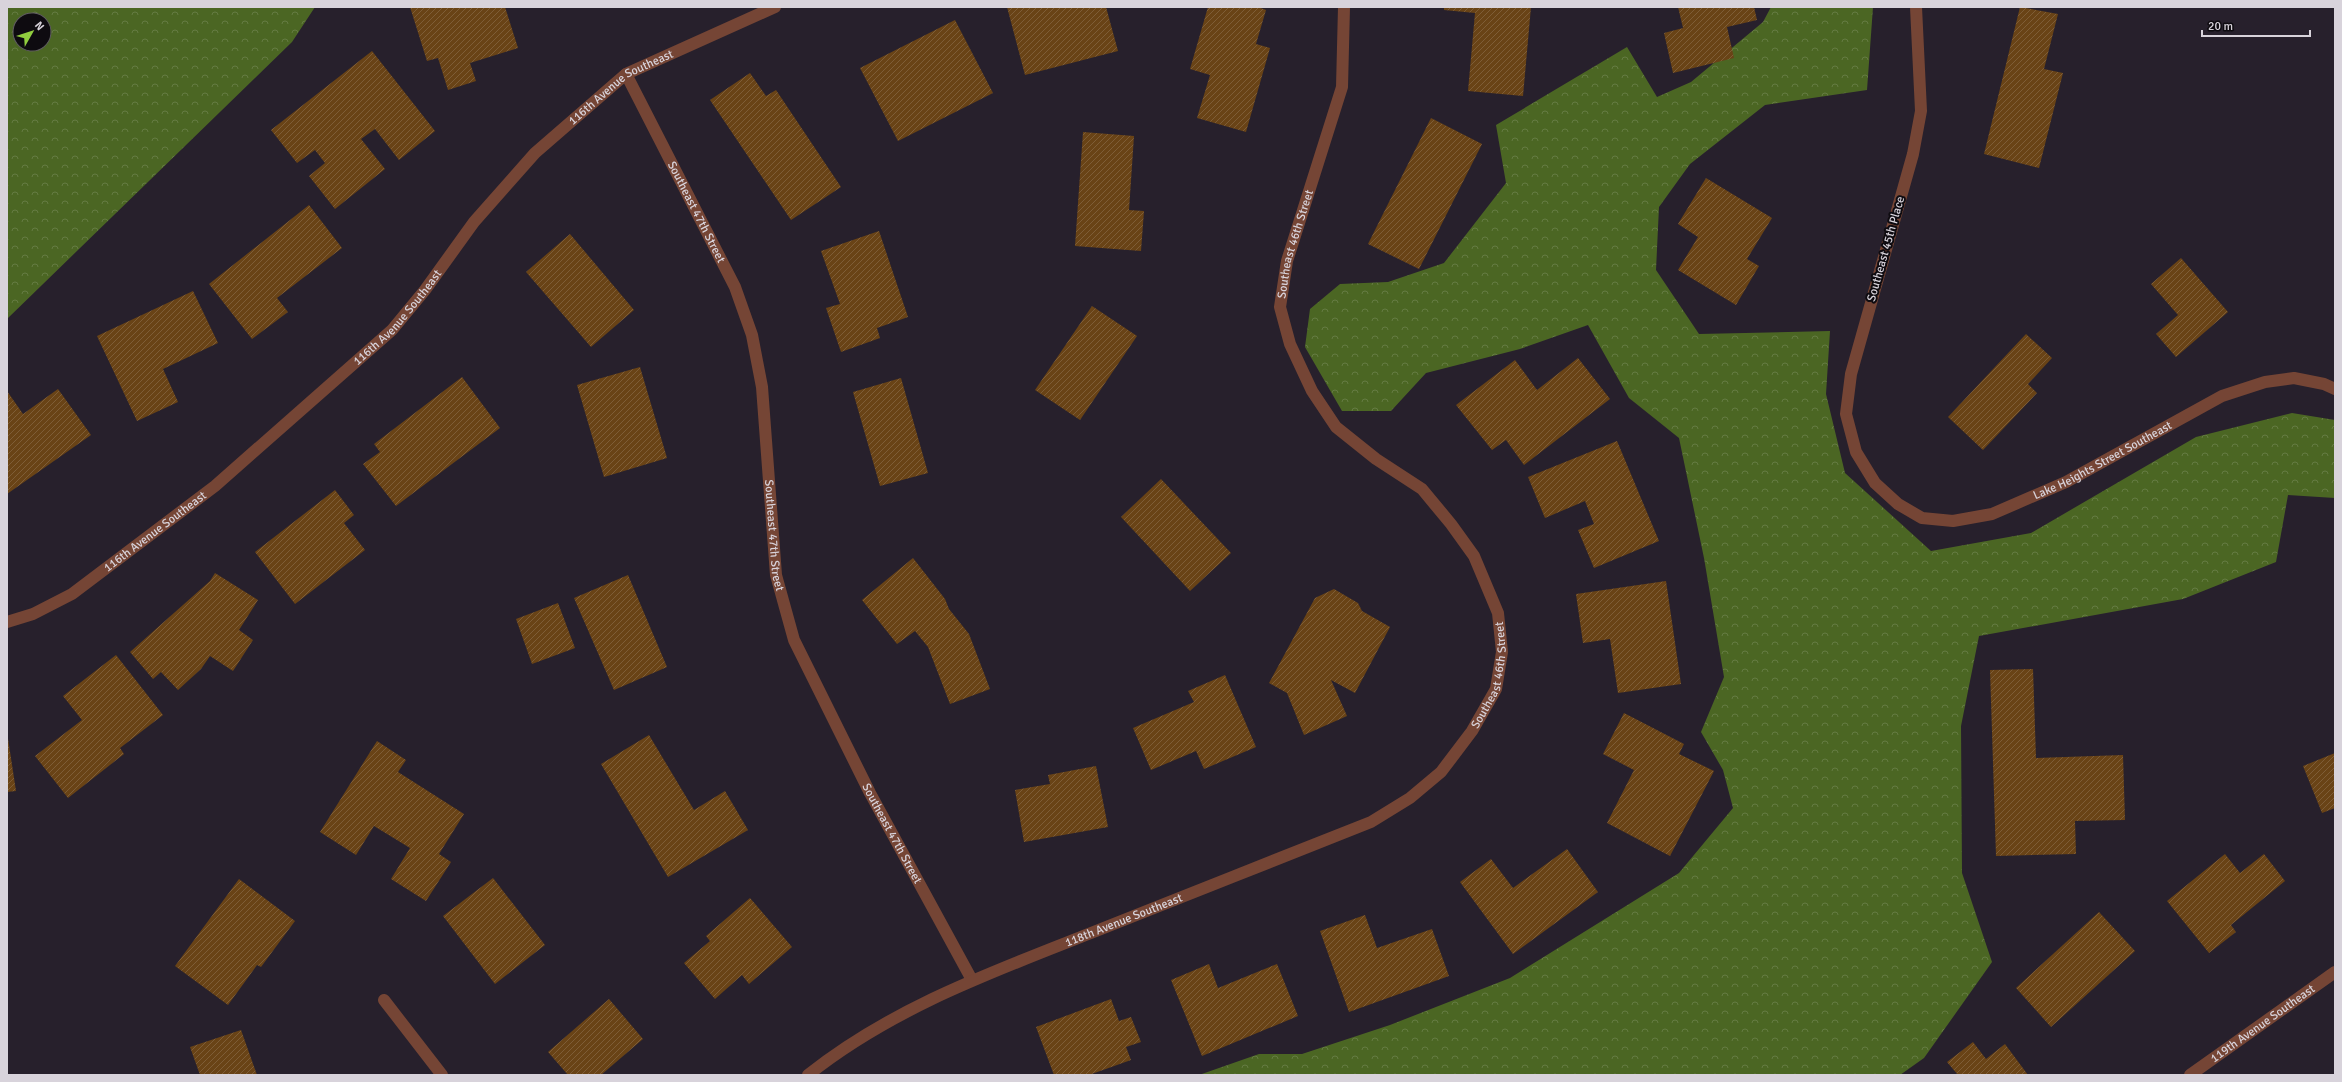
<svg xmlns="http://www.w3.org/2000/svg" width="2342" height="1082" font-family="Signika,sans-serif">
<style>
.forest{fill:url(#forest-crowns);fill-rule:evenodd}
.building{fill:url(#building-hatch)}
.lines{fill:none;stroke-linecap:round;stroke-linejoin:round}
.minor{stroke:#754535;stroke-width:12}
.labels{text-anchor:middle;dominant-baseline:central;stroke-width:4;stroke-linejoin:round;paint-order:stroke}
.street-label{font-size:12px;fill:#d8d3db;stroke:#0e0b10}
</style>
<defs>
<pattern id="forest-crowns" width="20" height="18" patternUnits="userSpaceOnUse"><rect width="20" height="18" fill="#4b6623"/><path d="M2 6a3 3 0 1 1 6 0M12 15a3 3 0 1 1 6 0" fill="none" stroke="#647b42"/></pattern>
<pattern id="building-hatch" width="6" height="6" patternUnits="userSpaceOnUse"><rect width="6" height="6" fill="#694316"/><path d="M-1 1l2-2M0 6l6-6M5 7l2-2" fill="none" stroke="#7e5d37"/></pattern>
</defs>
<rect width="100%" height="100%" fill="#27202c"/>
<!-- forest -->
<g class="forest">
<path d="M7,7H315L292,42L7,319ZM20,20H44V44H20Z"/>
<path d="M1771,7H1873L1867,90L1765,105L1690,164L1659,207L1656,270L1699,334L1830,331L1826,394L1845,473L1931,551L2031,533L2196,437L2292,413L2335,420V498L2288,495L2276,562L2183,599L1979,636L1961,726L1962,873L1992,962L1924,1058L1900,1075H1199L1259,1054H1302L1390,1025L1510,978L1679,873L1733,808L1723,770L1701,732L1724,677L1704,558L1679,438L1629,398L1588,325L1520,349L1426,373L1391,411H1342L1305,347L1310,309L1340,284L1388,282L1444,263L1506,183L1496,125L1627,47L1657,97L1691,82L1763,22Z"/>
</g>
<!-- building -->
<g class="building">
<path d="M410,7H505L518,48L470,63L476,81L448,90L438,58L427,61Z"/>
<path d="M1007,7H1106L1118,51L1025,75Z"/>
<path d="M1208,7H1258L1266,10L1256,44L1270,48L1246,132L1197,118L1210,75L1190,69Z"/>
<path d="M1444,7H1531L1523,96L1468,91L1475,13L1444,10Z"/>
<path d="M1678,7H1754L1757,20L1727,27L1734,58L1673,73L1664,33L1683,28Z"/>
<path d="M2020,7L2058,14L2044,69L2063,73L2039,168L1984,154Z"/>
<path d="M955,20L993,93L898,141L860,68Z"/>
<path d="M372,51L435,131L399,160L375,129L361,139L385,169L335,209L309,176L325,163L315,150L297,163L271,130Z"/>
<path d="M750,73L766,96L776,90L841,187L791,220L710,100Z"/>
<path d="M1431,118L1482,144L1419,269L1368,244Z"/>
<path d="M1083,132L1134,136L1129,210L1144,211L1141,251L1075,246Z"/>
<path d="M1706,178L1772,218L1747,259L1759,266L1736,305L1678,270L1698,237L1678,224Z"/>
<path d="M309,205L342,248L277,298L288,312L252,339L209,284Z"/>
<path d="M879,231L908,317L877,328L880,338L841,352L826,308L840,304L821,251Z"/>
<path d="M570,234L634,310L591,347L526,272Z"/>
<path d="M2181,258L2228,312L2176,357L2156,334L2178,315L2151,284Z"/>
<path d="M193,291L218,343L163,369L178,402L137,421L97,336Z"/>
<path d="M1092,306L1137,336L1080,420L1035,390Z"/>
<path d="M2026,334L2052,358L2028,384L2037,393L1983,450L1948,417Z"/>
<path d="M1578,358L1610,399L1524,465L1506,440L1492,450L1456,405L1515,360L1537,390Z"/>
<path d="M640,367L667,458L604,477L577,385Z"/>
<path d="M462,377L500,428L396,506L363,464L380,452L374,444Z"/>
<path d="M901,378L928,473L880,486L853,392Z"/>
<path d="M58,389L91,435L7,494V391L23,414Z"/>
<path d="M1617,441L1659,541L1594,568L1578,530L1594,524L1585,501L1545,518L1528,477Z"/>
<path d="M1161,479L1231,553L1190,591L1121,517Z"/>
<path d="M335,490L354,515L344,523L365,550L295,604L255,552Z"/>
<path d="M913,558L945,599L949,609L969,634L990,689L950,704L928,647L915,631L897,644L862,600Z"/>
<path d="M215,573L258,600L239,630L253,640L233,671L210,656L201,669L178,690L161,672L153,679L130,652L210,581Z"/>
<path d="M628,575L667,667L614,690L574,598Z"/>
<path d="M1666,581L1681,684L1618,693L1610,639L1583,643L1576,594Z"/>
<path d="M1334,589L1358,603L1362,611L1390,627L1355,693L1331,680L1347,716L1304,735L1287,693L1269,683L1315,598Z"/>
<path d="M558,603L575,648L532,664L516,619Z"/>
<path d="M116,655L163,715L120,748L124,754L68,798L35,756L82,720L63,696Z"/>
<path d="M2033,669L2036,758L2123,755L2125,820L2075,821L2076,854L1996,856L1990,670Z"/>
<path d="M1225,675L1256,747L1204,769L1196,751L1151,770L1133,728L1194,702L1188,691Z"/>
<path d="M1624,713L1684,744L1679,754L1714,771L1670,856L1607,823L1634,770L1603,754Z"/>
<path d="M7,732L16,791L7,792Z"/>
<path d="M649,735L694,810L725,791L748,830L668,877L601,764Z"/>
<path d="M377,741L406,760L398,772L464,814L439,854L451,862L426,901L391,879L410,848L374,826L356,855L320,832Z"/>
<path d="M2335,753V808L2322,813L2303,766Z"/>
<path d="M1096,766L1108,827L1024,842L1015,790L1050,784L1048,775Z"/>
<path d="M1567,849L1598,892L1513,954L1460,882L1491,859L1513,888Z"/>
<path d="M2225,854L2240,873L2264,854L2285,881L2231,925L2236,932L2209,953L2167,901Z"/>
<path d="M493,878L545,945L495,984L443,916Z"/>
<path d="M239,879L295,921L261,967L257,965L228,1005L175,966Z"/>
<path d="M750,898L792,947L749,984L742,975L715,999L684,963L710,941L706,936Z"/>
<path d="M2099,912L2135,951L2051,1027L2016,988Z"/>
<path d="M1365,915L1377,948L1432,929L1449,976L1349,1012L1320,931Z"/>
<path d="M1209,964L1218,988L1277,964L1298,1016L1202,1056L1171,980Z"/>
<path d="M609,999L643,1039L601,1075H568L548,1052Z"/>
<path d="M1111,999L1119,1021L1131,1017L1141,1042L1126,1047L1131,1060L1089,1075H1054L1036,1027Z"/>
<path d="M241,1030L257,1075H200L190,1047Z"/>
<path d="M1973,1042L1986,1059L2005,1044L2028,1075H1958L1947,1062Z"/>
</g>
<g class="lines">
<!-- minor -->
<g class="minor">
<path id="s1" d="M1916,7L1921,111L1913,154L1851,374L1846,414L1856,452L1875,483L1898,504L1922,518L1953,521L1992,514L2066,482L2222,396L2265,382L2294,378L2324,384L2335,389"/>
<path id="s2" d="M626,74L735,287L752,335L762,387L776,575L794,640L870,793L972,980"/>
<path id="s3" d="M7,622L33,614L72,594L215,486L392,330L425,290L474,222L535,153L626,74L775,7"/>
<path d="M384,1000L442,1075"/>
<path id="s4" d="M808,1075C892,1008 992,972 1091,933C1184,896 1278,859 1371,822L1410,798L1441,772L1472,731L1496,689L1502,652L1498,613L1474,556L1451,524L1422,489L1376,459L1336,427L1312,391L1290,344L1280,307L1287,261L1342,87L1344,7"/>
<path id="s5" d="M2190,1075L2335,972"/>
</g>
</g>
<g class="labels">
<!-- street labels -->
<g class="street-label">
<text stroke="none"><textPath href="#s3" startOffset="823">116th Avenue Southeast</textPath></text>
<text stroke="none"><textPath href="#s2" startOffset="155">Southeast 47th Street</textPath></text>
<text stroke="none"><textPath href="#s4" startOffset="1333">Southeast 46th Street</textPath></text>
<text transform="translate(1886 249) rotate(-74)">Southeast 45th Place</text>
<text stroke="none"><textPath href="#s3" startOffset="499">116th Avenue Southeast</textPath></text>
<text stroke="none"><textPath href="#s1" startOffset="745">Lake Heights Street Southeast</textPath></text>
<text stroke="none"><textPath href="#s3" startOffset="175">116th Avenue Southeast</textPath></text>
<text stroke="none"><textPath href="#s2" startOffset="492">Southeast 47th Street</textPath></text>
<text stroke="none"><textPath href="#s4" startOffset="817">Southeast 46th Street</textPath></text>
<text stroke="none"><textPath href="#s2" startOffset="816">Southeast 47th Street</textPath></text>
<text stroke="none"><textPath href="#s4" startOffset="353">118th Avenue Southeast</textPath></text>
<text stroke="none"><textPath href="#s5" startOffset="89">119th Avenue Southeast</textPath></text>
</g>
</g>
<!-- border -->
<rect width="2342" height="1082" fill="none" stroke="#d8d3db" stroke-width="16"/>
<!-- north arrow -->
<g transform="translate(32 32) rotate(51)"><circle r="19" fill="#0e0b10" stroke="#5f5b61"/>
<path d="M0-3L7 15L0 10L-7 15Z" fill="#91cd3f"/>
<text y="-6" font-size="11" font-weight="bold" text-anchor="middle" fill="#d8d3db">N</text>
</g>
<!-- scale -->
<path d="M2202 30v6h108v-6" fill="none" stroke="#d8d3db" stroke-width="2"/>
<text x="2208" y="30" font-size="12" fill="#d8d3db" stroke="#0e0b10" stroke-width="3" paint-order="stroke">20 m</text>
</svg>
